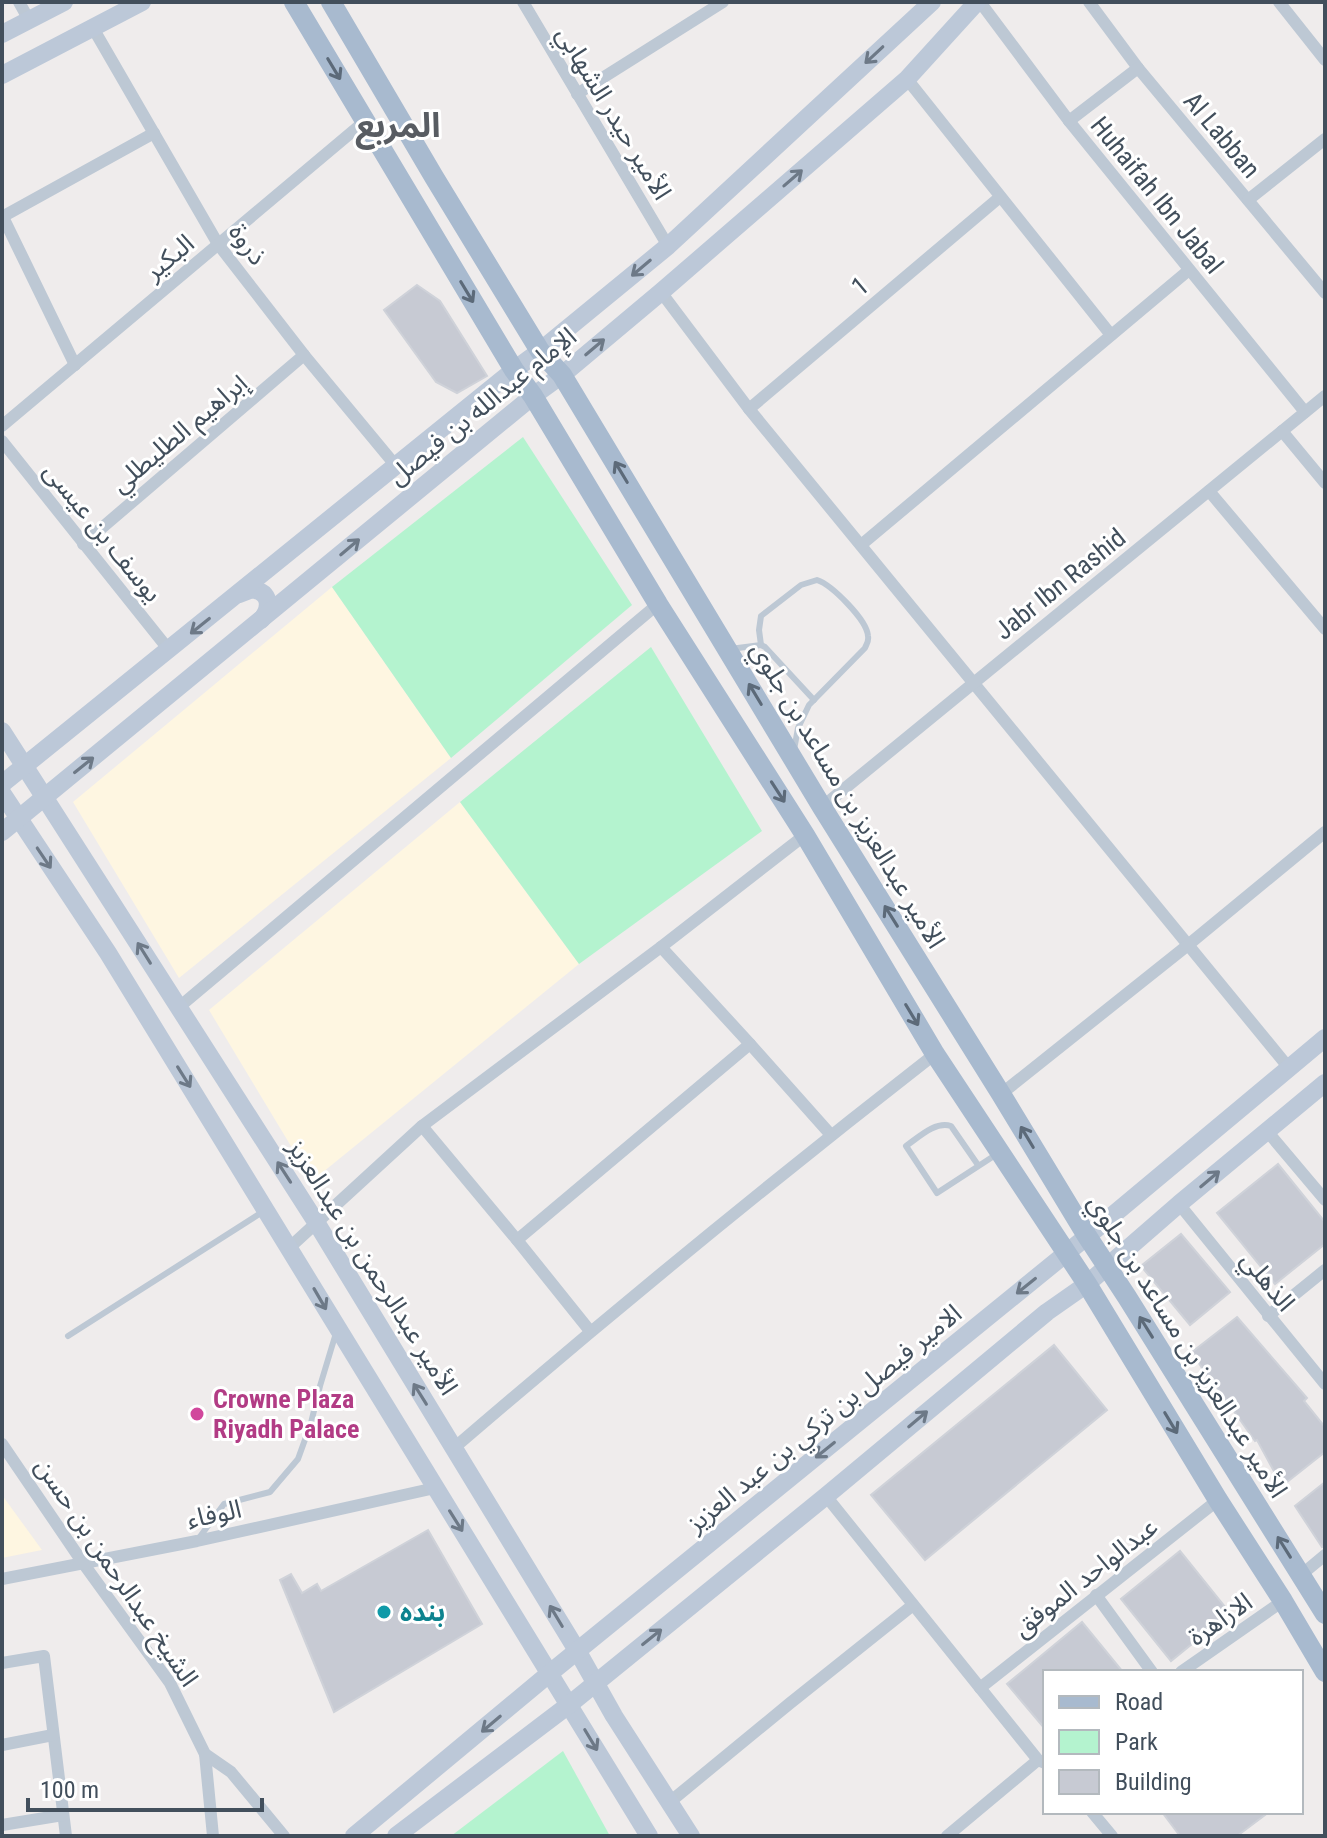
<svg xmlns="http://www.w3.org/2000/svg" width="1327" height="1838" font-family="'Roboto Condensed','Noto Sans Arabic',sans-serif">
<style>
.commercial{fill:#fef6e1}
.green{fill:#b4f3cf}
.building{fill:#c7cad3;stroke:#cfd2d9;stroke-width:2}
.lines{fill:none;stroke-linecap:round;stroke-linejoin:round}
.lane{stroke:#bdc8d4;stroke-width:6}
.street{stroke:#bdc8d4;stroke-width:12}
.secondary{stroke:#bcc8d8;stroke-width:18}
.primary{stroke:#a8bacf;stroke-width:20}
.oneway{stroke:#6d7987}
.oneway2{stroke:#5c6a79}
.hotel-dot{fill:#d1479c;stroke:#fff;stroke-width:3}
.culture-dot{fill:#0f9aa8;stroke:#fff;stroke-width:3}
.labels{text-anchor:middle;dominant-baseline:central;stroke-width:6;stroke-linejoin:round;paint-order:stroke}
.street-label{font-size:26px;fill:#424f5c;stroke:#fff}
.hotel-label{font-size:26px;font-weight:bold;fill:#b23c85;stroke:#fff;text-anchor:start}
.culture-label{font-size:26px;font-weight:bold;fill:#0d838f;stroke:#fff;text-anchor:start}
.district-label{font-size:34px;font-weight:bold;fill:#585c62;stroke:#fff}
</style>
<rect width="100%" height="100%" fill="#efecec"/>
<!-- commercial -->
<g class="commercial">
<path d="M332,587L451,758L179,978L73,802Z"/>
<path d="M460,802L579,964L312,1181L209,1010Z"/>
<path d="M2,1495L42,1550L2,1558Z"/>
</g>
<!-- green -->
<g class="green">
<path d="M523,437L632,605L451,758L332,587Z"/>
<path d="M651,647L762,831L579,964L460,802Z"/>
<path d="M563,1751L610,1836H451Z"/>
</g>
<!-- building -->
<g class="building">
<path d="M417,285L440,301L487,376L457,393L436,382L384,310Z"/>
<path d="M1278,1164L1325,1222V1244L1275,1284L1217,1213Z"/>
<path d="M1181,1234L1230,1292L1190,1325L1141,1266Z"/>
<path d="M1237,1317L1307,1398L1304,1401L1325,1427V1452L1282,1486L1257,1440L1255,1441L1214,1383L1212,1384L1192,1352Z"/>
<path d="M1054,1345L1107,1410L925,1560L871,1495Z"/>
<path d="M1325,1482V1546L1322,1547L1295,1506Z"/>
<path d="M428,1530L482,1624L334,1712L280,1580L291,1574L302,1593L317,1584L321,1591Z"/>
<path d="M1180,1551L1230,1613L1171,1661L1121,1599Z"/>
<path d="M1082,1622L1123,1672H1045V1729L1007,1684Z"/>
<path d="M1162,1812H1269L1237,1836H1180Z"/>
</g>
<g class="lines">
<!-- lane -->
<g class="lane">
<path d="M761,645L759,630L761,616L801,585L817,580C832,585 867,620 868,636C869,641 867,643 865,648L809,705L798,728L794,750"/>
<path d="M730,649L761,645L765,647L814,700"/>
<path d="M978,1165L951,1126C935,1121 919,1137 906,1146L937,1193L997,1154"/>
<path d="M68,1336L264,1211"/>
<path d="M199,1538L224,1504L270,1492L298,1459L311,1423L320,1386L336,1333"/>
</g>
<!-- street -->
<g class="street">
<path d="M19,2L29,20"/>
<path d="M523,2L668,246"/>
<path d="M980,2L1069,121L1305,412"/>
<path d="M1089,2L1138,68L1325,293"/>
<path d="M1279,2L1325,60"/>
<path d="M93,28L218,244L304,355L396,466"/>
<path d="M907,79L1111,335"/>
<path d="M577,94L723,2"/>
<path d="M1069,121L1138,68"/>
<path d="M1248,200L1325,139"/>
<path d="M2,217L154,133"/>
<path d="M3,217L75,365"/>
<path d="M661,292L749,409L1289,1068"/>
<path d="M749,409L1000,197"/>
<path d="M2,426L365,121"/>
<path d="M1282,431L1325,483"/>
<path d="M2,441L169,650"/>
<path d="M1209,491L1325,629"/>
<path d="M83,544L304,355"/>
<path d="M861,545L1189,270"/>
<path d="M822,807L1325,396"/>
<path d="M661,947L750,1044L831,1135"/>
<path d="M178,1008L658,604"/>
<path d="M1001,1094L1188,945L1325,832"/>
<path d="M422,1126L517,1240L590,1331"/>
<path d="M1267,1131L1325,1200"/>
<path d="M1179,1204L1325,1384"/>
<path d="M517,1240L750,1044"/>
<path d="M289,1248L422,1126L661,947L805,835"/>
<path d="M1268,1316L1325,1270"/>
<path d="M2,1444L83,1563L170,1683L205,1754L231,1772L284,1836"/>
<path d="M454,1448C611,1313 772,1181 935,1054"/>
<path d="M826,1496L1038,1760L1045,1763"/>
<path d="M1301,1575L1325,1555"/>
<path d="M2,1579L197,1541L435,1488"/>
<path d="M1096,1595L1152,1672"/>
<path d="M2,1663L44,1656L66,1836"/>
<path d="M1181,1672L1283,1601"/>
<path d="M980,1688L1218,1500"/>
<path d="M2,1745L53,1735"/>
<path d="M205,1754L213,1836"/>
<path d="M671,1801L789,1704L913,1605"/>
<path d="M1092,1812L1112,1836"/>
<path d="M2,1825L63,1815"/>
<path d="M947,1836L1038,1760"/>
</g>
<!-- secondary -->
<g class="secondary">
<path d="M2,34L64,2"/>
<path d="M2,75L142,2"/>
<path d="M239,594L252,589C270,592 272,607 261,620"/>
<path d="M2,731L316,1222L578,1652L614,1716L691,1836"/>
<path d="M2,784L514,370L540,351L668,246L932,2"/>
<path d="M2,793L108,953L649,1836"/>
<path d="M2,832L533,396L562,375L661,292L907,79L977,2"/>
<path d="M354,1836L550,1673L1101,1225L1325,1038"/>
<path d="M396,1836L570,1704L826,1496L1047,1312L1087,1284L1179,1204L1325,1083"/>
</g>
<!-- primary -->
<g class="primary">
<path d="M294,2L514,370L533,396L658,604L805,835L935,1054L1087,1284L1218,1500L1283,1601L1325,1672"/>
<path d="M331,2L434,177L540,351L562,375L822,807L1001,1094L1087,1236L1127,1297L1325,1614"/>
</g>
</g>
<!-- one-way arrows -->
<defs><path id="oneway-shaft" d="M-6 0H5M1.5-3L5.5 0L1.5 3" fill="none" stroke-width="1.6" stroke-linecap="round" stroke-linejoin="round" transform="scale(2)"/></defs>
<g class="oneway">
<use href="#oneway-shaft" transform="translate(874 55) rotate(137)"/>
<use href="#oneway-shaft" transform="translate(793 178) rotate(-41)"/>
<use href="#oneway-shaft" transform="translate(641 268) rotate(140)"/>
<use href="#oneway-shaft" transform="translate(595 347) rotate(-40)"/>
<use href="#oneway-shaft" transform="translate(350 547) rotate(-40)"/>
<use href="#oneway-shaft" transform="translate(200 626) rotate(141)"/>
<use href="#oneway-shaft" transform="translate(84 765) rotate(-39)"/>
<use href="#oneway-shaft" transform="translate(44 858) rotate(56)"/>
<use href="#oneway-shaft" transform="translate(144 953) rotate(-122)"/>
<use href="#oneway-shaft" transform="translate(184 1077) rotate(58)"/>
<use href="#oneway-shaft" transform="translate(284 1172) rotate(-123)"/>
<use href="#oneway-shaft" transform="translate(1210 1179) rotate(-40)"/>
<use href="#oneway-shaft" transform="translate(1026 1286) rotate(141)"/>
<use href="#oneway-shaft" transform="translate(320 1299) rotate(60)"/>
<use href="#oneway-shaft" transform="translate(420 1394) rotate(-122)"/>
<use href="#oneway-shaft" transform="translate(918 1419) rotate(-40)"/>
<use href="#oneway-shaft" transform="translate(825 1450) rotate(141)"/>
<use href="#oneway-shaft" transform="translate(456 1521) rotate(58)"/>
<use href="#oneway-shaft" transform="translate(556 1616) rotate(-121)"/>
<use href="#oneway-shaft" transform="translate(652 1637) rotate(-39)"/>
<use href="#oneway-shaft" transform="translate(491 1724) rotate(140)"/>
<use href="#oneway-shaft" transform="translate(591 1740) rotate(59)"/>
</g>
<g class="oneway2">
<use href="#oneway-shaft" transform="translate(334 69) rotate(59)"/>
<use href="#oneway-shaft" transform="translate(467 292) rotate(59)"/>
<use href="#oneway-shaft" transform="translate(621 472) rotate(-121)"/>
<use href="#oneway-shaft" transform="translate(755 694) rotate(-121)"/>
<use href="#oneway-shaft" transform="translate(778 792) rotate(57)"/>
<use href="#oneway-shaft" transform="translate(891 916) rotate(-122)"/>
<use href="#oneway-shaft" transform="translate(912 1015) rotate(59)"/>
<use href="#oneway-shaft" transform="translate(1027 1137) rotate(-121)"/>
<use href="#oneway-shaft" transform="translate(1146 1327) rotate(-122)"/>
<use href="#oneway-shaft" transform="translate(1171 1423) rotate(59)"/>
<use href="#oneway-shaft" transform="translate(1284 1547) rotate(-122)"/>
</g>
<!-- markers -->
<circle class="hotel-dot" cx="197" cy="1414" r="8"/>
<circle class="culture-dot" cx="384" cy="1612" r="8"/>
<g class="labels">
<!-- street labels -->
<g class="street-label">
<text transform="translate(614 113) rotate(59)">الأمير حيدر الشهابي</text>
<text transform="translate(1222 135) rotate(50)">Al Labban</text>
<text transform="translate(1157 195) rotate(51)">Huhaifah Ibn Jabal</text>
<text transform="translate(248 244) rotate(54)">ذروة</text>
<text transform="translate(169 257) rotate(-40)">البكير</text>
<text transform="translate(860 286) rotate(-40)">1</text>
<text transform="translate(482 406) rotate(-39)">الإمام عبدالله بن فيصل</text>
<text transform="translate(179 433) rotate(-40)">إبراهيم الطليطلي</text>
<text transform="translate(103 532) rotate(51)">يوسف بن عيسى</text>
<text transform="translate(1060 584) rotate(-39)">Jabr Ibn Rashid</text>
<text transform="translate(848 795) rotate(59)">الأمير عبدالعزيز بن مساعد بن جلوي</text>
<text transform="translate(373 1267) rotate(58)">الأمير عبدالرحمن بن عبدالعزيز</text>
<text transform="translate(1268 1281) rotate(51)">الذهلي</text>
<text transform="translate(1188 1346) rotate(58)">الأمير عبدالعزيز بن مساعد بن جلوي</text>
<text transform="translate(824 1418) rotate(-39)">الامير فيصل بن تركي بن عبد العزيز</text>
<text transform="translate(214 1514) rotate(-12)">الوفاء</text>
<text transform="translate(117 1572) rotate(56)">الشيخ عبدالرحمن بن حسن</text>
<text transform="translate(1085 1577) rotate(-38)">عبدالواحد الموفق</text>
<text transform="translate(1220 1619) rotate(-35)">الازاهرة</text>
</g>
<!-- hotel labels -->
<g class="hotel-label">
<text x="213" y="1399">Crowne Plaza<tspan x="213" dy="30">Riyadh Palace</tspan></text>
</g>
<!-- culture labels -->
<g class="culture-label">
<text x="400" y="1612">بنده</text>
</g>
<!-- district labels -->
<g class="district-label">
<text x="398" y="125">المربع</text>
</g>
</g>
<!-- border -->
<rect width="1327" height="1838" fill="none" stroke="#424f5c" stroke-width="8"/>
<!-- legend -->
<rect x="1043" y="1670" width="260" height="144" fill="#ffffff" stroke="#b3b9be" stroke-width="2"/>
<rect x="1059" y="1696" width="40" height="12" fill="#a8bacf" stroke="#b3b9be" stroke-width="2"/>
<text x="1115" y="1710" font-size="24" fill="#424f5c">Road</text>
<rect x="1059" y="1730" width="40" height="24" fill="#b4f3cf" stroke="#b3b9be" stroke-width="2"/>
<text x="1115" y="1750" font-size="24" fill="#424f5c">Park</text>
<rect x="1059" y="1770" width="40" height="24" fill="#c7cad3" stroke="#b3b9be" stroke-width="2"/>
<text x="1115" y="1790" font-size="24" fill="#424f5c">Building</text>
<!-- scale -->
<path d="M28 1798v12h234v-12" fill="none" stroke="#424f5c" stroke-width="4"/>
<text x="40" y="1798" font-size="24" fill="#424f5c" stroke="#ffffff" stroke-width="6" paint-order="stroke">100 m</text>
</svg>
